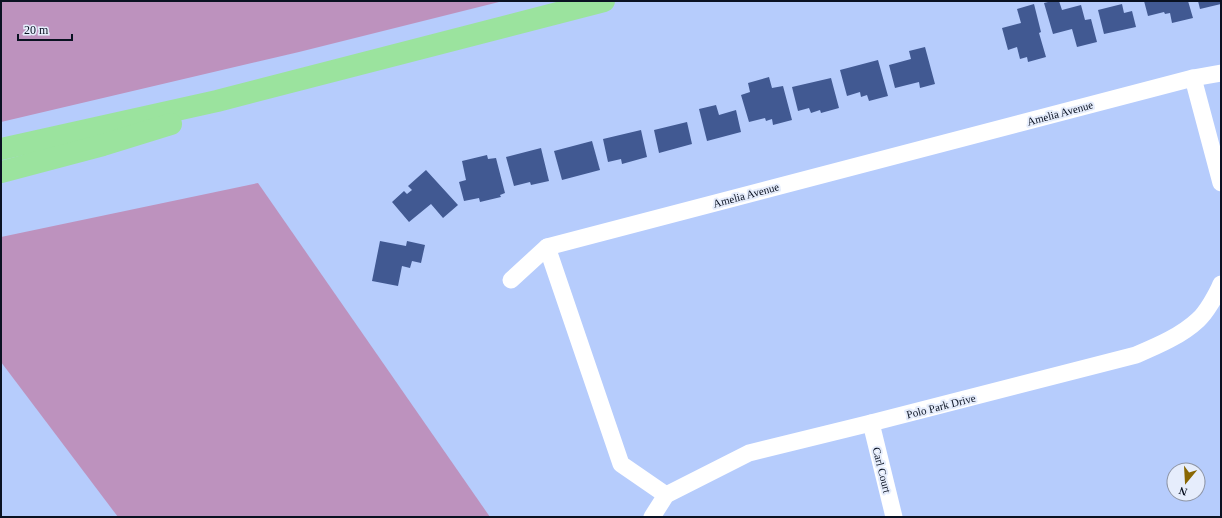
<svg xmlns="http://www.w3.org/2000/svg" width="1222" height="518" font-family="'Times New Roman',serif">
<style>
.green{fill:#bd92be}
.building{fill:#415992}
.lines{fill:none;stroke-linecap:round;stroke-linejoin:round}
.street{stroke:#fff;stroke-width:17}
.highway{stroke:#9be39e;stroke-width:22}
.labels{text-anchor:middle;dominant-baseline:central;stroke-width:4;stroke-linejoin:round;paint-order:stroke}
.street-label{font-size:11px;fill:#0a1222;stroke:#e6edfc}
</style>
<rect width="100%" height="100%" fill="#b6ccfc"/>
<!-- green -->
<g class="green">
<path d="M1,1H503L299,52L1,122Z"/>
<path d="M258,183L490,517H118L1,362V237Z"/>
</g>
<!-- building -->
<g class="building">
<path d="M1052,1H1059L1062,10L1081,5L1085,20L1091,19L1097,42L1077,47L1072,29L1053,34L1044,3Z"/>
<path d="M1144,1H1188L1193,18L1172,23L1170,13L1165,14L1164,12L1148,16Z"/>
<path d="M1198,1H1221V4L1200,9Z"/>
<path d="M1034,4L1041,32L1039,33L1046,57L1028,62L1027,57L1020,59L1017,47L1008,50L1002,28L1021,23L1017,9Z"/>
<path d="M1122,4L1124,13L1132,11L1136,27L1104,34L1098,10Z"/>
<path d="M925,47L935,84L920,88L919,82L895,88L889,65L911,59L909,51Z"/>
<path d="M878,60L888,96L869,101L867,95L861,97L860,92L847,96L840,70Z"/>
<path d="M769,77L772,88L783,86L792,120L773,125L772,119L766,121L765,118L749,122L741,95L750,92L748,83Z"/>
<path d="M831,78L839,108L821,113L820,110L811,113L809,108L798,111L792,87Z"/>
<path d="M716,105L719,115L736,110L741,132L707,141L699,109Z"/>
<path d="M687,122L692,144L659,153L654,130Z"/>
<path d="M641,130L647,157L622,164L621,159L608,162L603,139Z"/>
<path d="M592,141L600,170L562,180L554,151Z"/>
<path d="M541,148L549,181L531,185L530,182L514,186L506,157Z"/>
<path d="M487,155L488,159L496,158L505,193L500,195L501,197L480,202L479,198L464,201L459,182L466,180L462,161Z"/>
<path d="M426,170L458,205L443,218L431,204L409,222L392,202L404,191L407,194L412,190L408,186Z"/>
<path d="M380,241L406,246L407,241L425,245L421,263L412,261L410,268L402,266L398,286L372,281Z"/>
</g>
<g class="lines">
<!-- street -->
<g class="street">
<path d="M1193,78L1221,183"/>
<path d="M511,280L547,247"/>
<path d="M871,423L894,517"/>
<path d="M666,495L621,464L547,247L1193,78L1221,73"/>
<path d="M652,517L666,495L749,453L871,423L1136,355C1157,346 1181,336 1198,320C1206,313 1217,294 1221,284"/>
</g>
<!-- highway -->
<g class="highway">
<path d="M1,149L217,101L604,1"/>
<path d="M1,172L103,145L171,124"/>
</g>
</g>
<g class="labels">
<!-- street labels -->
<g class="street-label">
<text transform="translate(1060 113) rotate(-15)">Amelia Avenue</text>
<text transform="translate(746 195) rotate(-15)">Amelia Avenue</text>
<text transform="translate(941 406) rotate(-14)">Polo Park Drive</text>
<text transform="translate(882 470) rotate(76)">Carl Court</text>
</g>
</g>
<!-- border -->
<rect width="1222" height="518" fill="none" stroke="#0a1222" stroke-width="4"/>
<!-- north arrow -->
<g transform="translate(1186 482) rotate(198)"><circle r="19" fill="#e6edfc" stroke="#8e95a5"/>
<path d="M0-3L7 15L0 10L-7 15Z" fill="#896704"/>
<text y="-6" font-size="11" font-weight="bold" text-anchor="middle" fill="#0a1222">N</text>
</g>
<!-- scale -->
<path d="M18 34v6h54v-6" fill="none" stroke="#0a1222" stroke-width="2"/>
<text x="24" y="34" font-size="12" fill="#0a1222" stroke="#e6edfc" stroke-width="3" paint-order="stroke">20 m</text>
</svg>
